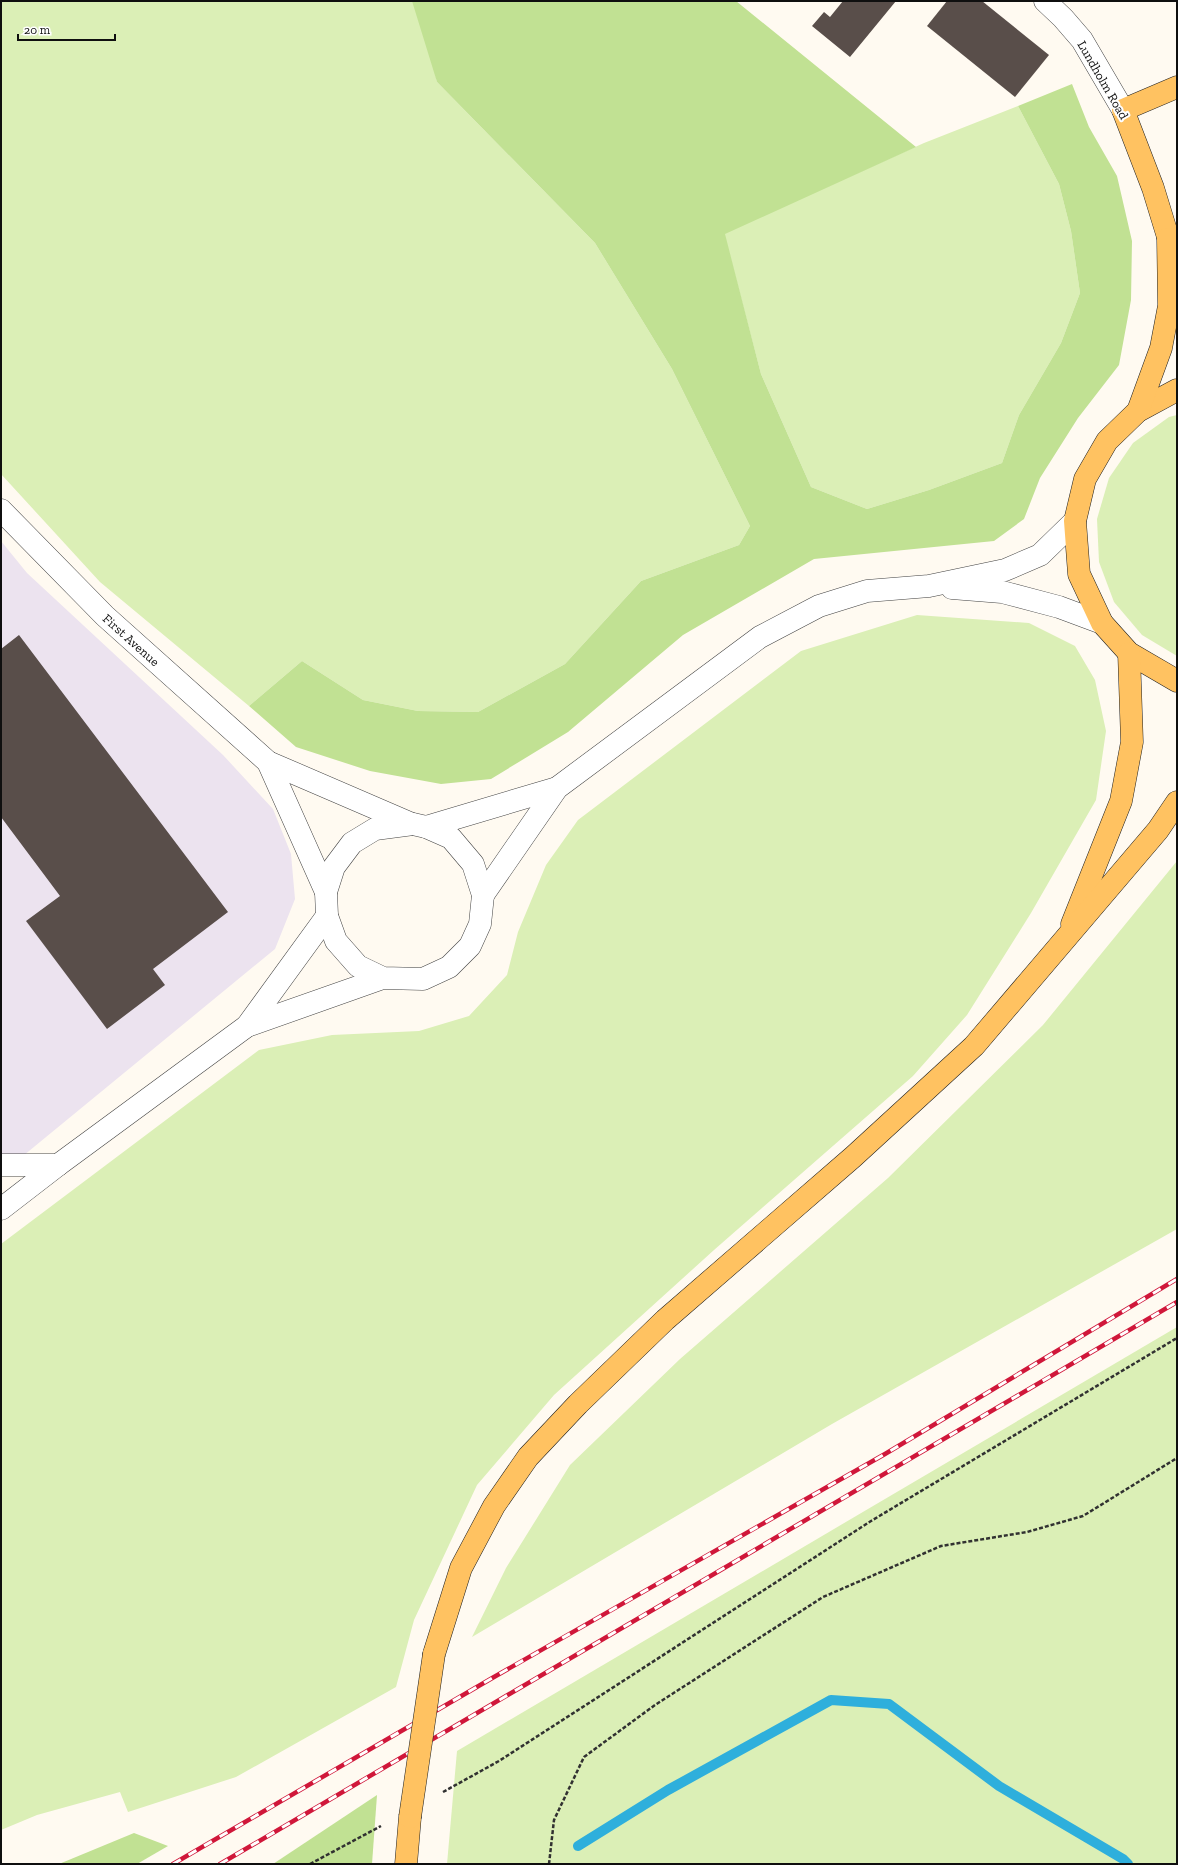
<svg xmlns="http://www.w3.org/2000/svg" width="1178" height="1865" font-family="'Zilla Slab',serif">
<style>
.industrial{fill:#ece3ef}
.green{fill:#dbefb6}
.forest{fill:#c1e193}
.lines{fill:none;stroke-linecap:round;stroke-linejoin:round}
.stream{stroke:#2eafdc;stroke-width:10}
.building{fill:#594e4a}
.minor-casing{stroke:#424242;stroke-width:23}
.major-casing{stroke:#202020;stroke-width:23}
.path{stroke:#313131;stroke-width:2.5;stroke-dasharray:4 2;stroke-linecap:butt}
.minor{stroke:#fff;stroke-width:22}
.major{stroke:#ffc261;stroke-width:22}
.rail-casing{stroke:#d0173a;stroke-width:4.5}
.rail{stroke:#fff;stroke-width:3;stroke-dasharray:9;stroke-linecap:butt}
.major-bridge-casing{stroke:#202020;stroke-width:23;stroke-linecap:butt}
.major-bridge{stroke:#ffc261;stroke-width:22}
.labels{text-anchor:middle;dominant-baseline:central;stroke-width:4;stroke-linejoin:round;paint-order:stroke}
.street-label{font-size:13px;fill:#0f0f0f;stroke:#fff}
</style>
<rect width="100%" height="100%" fill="#fffaf1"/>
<!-- industrial -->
<path class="industrial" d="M1,541L27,573L223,755L273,809L291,854L295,899L275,949L1,1174Z"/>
<!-- green -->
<g class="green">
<path d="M1,1H420L437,82L595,243L672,369L750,526L739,545L641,581L565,664L478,712L418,711L363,700L302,661L249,706L100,582L1,474Z"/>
<path d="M1018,106L1059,184L1071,231L1080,293L1061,343L1019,415L1002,463L929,490L867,509L811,487L761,374L724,233L924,143Z"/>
<path d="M1177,415V656L1142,635L1114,602L1099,562L1097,519L1109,478L1133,443L1169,417Z"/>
<path d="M917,615L1029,623L1075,646L1095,680L1106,731L1096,800L1031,913L967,1015L913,1076L714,1250L554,1395L477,1485L414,1620L396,1687L236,1777L128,1812L120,1792L37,1815L1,1830V1244L259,1050L332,1035L419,1031L469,1016L507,975L518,932L546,865L578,820L801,651Z"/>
<path d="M1177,861V1229L832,1424L472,1637L506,1568L570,1465L680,1359L888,1178L1043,1025Z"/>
<path d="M1177,1327V1864H447L457,1751Z"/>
</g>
<!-- forest -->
<g class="forest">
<path d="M412,1H736L916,147L725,234L761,374L811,487L867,509L929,490L1002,463L1019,415L1061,343L1080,293L1071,231L1059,184L1018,106L1072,84L1089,127L1117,176L1132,241L1131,300L1119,365L1078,418L1040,478L1024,519L994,541L814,559L683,635L568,732L491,779L441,784L370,771L296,747L249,706L302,661L363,700L418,711L478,712L565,664L641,581L739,545L750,526L672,369L595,243L437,82Z"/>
<path d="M377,1795L372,1864H273Z"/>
<path d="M134,1833L168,1846L137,1864H59Z"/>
</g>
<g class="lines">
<!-- stream -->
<path class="stream" d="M578,1846L668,1790L831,1700L889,1704L999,1786L1123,1859L1128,1864"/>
</g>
<!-- building -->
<g class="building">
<path d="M843,1H896L850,57L812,26L824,12L830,17Z"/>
<path d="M947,1H982L1049,55L1015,97L927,26Z"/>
<path d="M19,635L228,912L153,969L165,985L107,1029L26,921L60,896L1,817V649Z"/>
</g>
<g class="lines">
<!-- minor casing -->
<g class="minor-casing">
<g id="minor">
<path d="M1045,1L1063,18L1082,40L1123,110"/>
<path id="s1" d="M1,510L105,616L268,762L412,824"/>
<path d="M952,588L1002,592L1059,607L1102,623"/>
<path d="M268,762L326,892"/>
<path d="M426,827L557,788"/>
<path d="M483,895L557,788L760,637L819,606L867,591L929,586L1005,570L1040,555L1075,521"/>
<path d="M247,1026L327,916"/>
<path d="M1,1165H58L247,1026L383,978L423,979L449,967L470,946L480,924L483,895L473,864L451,838L426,827L413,824L375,829L352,843L334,867L326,892L327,916L336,941L358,966L383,978"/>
<path d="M1,1209L58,1165"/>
</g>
</g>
<!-- major casing -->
<g class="major-casing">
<g id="major">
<path d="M1177,87L1123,110L1153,188L1168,237L1177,255"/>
<path d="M1177,390L1138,411L1107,441L1085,479L1075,521L1079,574L1102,623L1129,653L1177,681"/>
<path d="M1138,411L1161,348L1169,306L1168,239"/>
<path d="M1072,924L1121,801L1132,742L1129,653"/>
<path d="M434,1654L461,1568L494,1506L528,1457L578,1404L665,1320L853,1157L974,1046L1158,830L1177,802"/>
<path d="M406,1864L410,1817"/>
</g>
</g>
<!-- path -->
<g class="path">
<path d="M443,1792L499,1761L871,1521L1177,1338"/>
<path d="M310,1864L381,1826"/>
<path d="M549,1864L554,1820L584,1757L655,1705L823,1597L941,1546L1027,1532L1083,1516L1177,1458"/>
</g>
<!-- minor -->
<use href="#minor" class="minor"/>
<!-- major -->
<use href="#major" class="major"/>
<!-- rail casing -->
<g class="rail-casing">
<g id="rail">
<path d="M173,1864L494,1677L885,1454L1177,1279"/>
<path d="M220,1864L1177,1302"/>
</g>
</g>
<!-- rail -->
<use href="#rail" class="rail"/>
<!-- major-bridge casing -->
<g class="major-bridge-casing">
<path id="major-bridge" d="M410,1817L434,1654"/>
</g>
<!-- major-bridge -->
<use href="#major-bridge" class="major-bridge"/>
</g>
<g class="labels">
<!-- street labels -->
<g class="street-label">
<text transform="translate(1103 80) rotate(60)">Lundholm Road</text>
<text stroke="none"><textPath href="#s1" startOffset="184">First Avenue</textPath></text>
</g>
</g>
<!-- border -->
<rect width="1178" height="1865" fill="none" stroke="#0f0f0f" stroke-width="4"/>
<!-- scale -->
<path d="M18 34v6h97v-6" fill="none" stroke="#0f0f0f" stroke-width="2"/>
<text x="24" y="34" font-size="12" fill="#0f0f0f" stroke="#ffffff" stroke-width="3" paint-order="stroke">20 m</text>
</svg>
